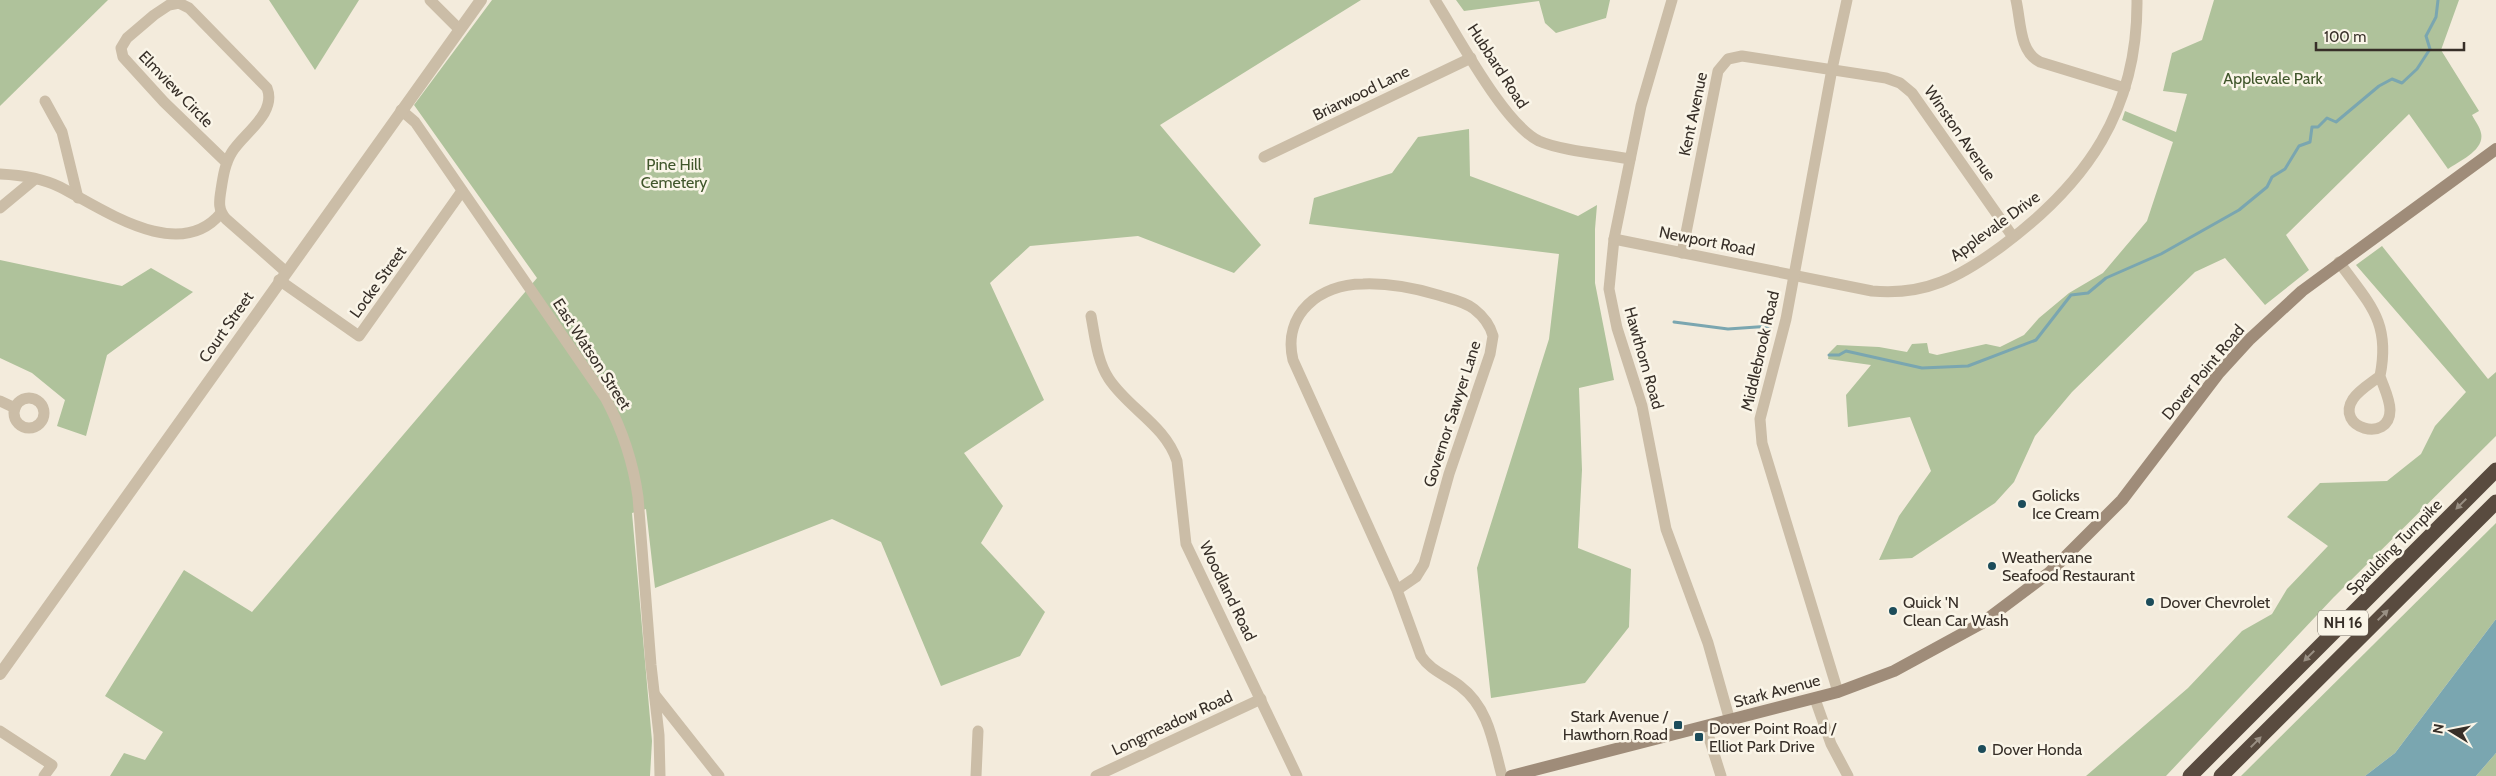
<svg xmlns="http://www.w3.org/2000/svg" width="2496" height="776" font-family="Cabin,sans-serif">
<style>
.green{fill:#afc29b}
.water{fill:#7aa6b0}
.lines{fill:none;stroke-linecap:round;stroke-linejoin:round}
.stream{stroke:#7aa6b0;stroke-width:3}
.minor{stroke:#cbbda7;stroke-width:11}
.tertiary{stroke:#cbbda7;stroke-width:12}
.secondary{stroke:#9f8c79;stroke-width:12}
.motorway{stroke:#594b3f;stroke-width:15}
.oneway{fill:#998f83}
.poi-dot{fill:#1c4c5a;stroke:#faf5e8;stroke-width:2}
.labels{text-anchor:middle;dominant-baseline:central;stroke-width:5;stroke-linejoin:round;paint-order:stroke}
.shield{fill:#faf5e8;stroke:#726a62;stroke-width:1}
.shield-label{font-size:15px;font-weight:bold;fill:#372f28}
.street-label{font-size:16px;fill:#372f28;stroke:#faf5e8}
.park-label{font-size:16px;fill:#40562b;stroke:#faf5e8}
.poi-label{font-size:16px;fill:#372f28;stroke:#faf5e8;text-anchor:start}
</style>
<rect width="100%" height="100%" fill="#f3ebdc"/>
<!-- green -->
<g class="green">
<path d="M0,0H108L0,106Z"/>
<path d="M269,0H359L315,70Z"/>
<path d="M492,0H1361L1160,125L1261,245L1234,273L1138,236L1030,246L990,283L1044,400L964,453L1003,506L981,543L1045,612L1020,656L941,686L881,542L832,519L655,588L646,509L632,513L652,741L650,776H110L124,753L145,760L163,732L105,696L184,570L252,612L537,278L414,105Z"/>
<path d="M1456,0H1610L1606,18L1556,33L1545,23L1539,1L1464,11Z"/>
<path d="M2214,0H2459L2441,50L2479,111L2472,115C2475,121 2480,127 2481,133C2485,150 2460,161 2448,169L2409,114L2286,235L2309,270L2265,305L2225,258L2195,272L2072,392L2035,436L2014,482L1995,503L1912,558L1879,560L1899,516L1931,471L1910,417L1848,427L1846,395L1871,365L1828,359L1829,353L1837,345L1879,347L1907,352L1912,344L1927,343L1929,353L1937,355L1986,344L2000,347L2024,335L2039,318L2069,293L2103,273L2147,221L2173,142L2122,120L2125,111L2176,132L2187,94L2163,91L2172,53L2202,40Z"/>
<path d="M1469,129L1470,176L1578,216L1597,205L1595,229V283L1614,380L1579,388L1582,470L1578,548L1631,569L1629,627L1585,683L1491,698L1477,568L1549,339L1559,254L1309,224L1314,198L1392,173L1418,137Z"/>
<path d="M2382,246L2488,379L2496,372V436L2333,598L2166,776H2086L2188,688L2242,631L2272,614L2287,589L2328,546L2287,517L2320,483L2387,481L2421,454L2435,426L2466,392L2356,265Z"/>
<path d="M0,260L122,286L151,268L193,292L107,355L86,436L57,426L65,400L32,373L0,358Z"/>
<path d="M2496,523V619L2395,753L2365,776H2241Z"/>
<path d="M2496,753V776H2476Z"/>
</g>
<!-- water -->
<path class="water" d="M2496,619V753L2476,776H2365L2395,753Z"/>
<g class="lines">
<!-- stream -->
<g class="stream">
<path d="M1674,322L1728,329L1771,326"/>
<path d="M1829,355H1839L1846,351L1922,368L1968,366L2036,340L2071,295L2088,293L2106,278L2161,254L2239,210L2267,187L2272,177L2285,169L2299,146L2310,142L2312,127H2318L2327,118L2336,122L2379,86L2392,79L2402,83L2417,69L2430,49L2426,36L2436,17L2438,0"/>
</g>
<!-- minor -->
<g class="minor">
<path d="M430,0L459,29"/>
<path d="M1435,0C1458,36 1504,124 1539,141C1562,151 1604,154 1630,159"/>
<path d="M1672,0L1641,106L1614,239L1609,289L1617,328L1642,406L1666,529L1708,643L1730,721"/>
<path d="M2016,0C2021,21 2019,52 2040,62L2125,88"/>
<path d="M45,101L62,132L78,198"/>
<path d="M401,110L415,122L606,399C623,431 633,461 638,497L651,665L659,735L660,776"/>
<path d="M1264,157L1471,58"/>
<path d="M227,163L164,102L123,57L121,48L127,38L154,15L169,5L179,3L189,8L267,88C277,113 244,133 232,152C225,163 223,177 221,190C219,202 218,210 226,219L285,271"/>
<path d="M0,174C20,175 42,178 60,187C103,209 179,264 221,213"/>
<path d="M0,208L35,179"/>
<path d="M1614,239L1872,291C1925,296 1960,277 2002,246C2087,183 2138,110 2137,0"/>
<path d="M1682,253L1718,71L1728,59L1742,56L1886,78L1900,83L1912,93L2013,237"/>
<path d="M2339,262C2369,304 2391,321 2380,376C2371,383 2359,390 2353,399C2334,428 2390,444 2390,410C2390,399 2383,386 2380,376"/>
<path d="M279,280L359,336L462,191"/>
<path d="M1091,316C1095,337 1097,361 1109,379C1129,409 1165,425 1177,461L1186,544L1297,776"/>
<circle cx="29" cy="413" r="15"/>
<path d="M0,401L15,408"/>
<path d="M1397,590L1416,577L1424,564L1449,474L1490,354L1493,336C1490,325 1483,316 1474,309C1464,301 1450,299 1438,295C1414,288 1388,283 1363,284C1320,284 1282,314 1293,360L1397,590L1421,656C1431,671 1446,675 1460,686C1489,708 1493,743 1502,776"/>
<path d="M1838,692L1762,443L1760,419L1786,319L1832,69L1847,0"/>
<path d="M655,695L719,776"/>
<path d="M1815,699L1831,744L1848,776"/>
<path d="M1706,728L1721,776"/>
<path d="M0,731L52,765L44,776"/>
<path d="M976,776L978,731"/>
<path d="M1096,776L1261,699"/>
</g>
<!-- tertiary -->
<path class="tertiary" d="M0,674L481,0"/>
<!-- secondary -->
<path class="secondary" d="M1511,776L1838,692L1894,671L1982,623L2050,572L2122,500L2218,374L2250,339L2302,291L2496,149"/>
<!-- motorway -->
<g class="motorway">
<path d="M2190,776L2496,470"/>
<path d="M2221,776L2496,502"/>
</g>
</g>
<!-- one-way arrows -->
<defs><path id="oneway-solid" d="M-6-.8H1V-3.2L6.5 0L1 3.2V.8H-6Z" transform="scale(1.25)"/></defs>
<g class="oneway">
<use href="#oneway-solid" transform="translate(2461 504) rotate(135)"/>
<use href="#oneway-solid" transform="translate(2383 615) rotate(-45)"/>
<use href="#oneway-solid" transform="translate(2309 656) rotate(135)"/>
<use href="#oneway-solid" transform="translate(2256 742) rotate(-45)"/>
</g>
<!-- markers -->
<g class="poi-dot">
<circle cx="2022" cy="504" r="5"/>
<circle cx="1992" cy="566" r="5"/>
<circle cx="2150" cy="602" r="5"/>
<circle cx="1893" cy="611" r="5"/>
<rect x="1673" y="720" width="10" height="10" rx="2.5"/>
<rect x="1694" y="732" width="10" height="10" rx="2.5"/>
<circle cx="1982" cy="749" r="5"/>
</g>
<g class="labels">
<!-- shield labels -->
<rect class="shield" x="2318" y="610.5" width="50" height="25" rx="4"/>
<g class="shield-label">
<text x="2343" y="623">NH 16</text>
</g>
<!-- street labels -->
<g class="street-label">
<text transform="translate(1498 66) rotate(57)">Hubbard Road</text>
<text transform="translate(176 89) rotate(46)">Elmview Circle</text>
<text transform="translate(1361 93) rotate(-26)">Briarwood Lane</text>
<text transform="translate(1693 114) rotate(-78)">Kent Avenue</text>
<text transform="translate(1960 133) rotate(55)">Winston Avenue</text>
<text transform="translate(1995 226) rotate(-36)">Applevale Drive</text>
<text transform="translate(1707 241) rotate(11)">Newport Road</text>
<text transform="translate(378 282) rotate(-54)">Locke Street</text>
<text transform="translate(226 327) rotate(-55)">Court Street</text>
<text transform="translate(1760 351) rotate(-77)">Middlebrook Road</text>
<text transform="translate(592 354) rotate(57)">East Watson Street</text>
<text transform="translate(1644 358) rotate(74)">Hawthorn Road</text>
<text transform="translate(2203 372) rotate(-50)">Dover Point Road</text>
<text transform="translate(1452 414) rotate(-72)">Governor Sawyer Lane</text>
<text transform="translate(2394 547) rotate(-45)">Spaulding Turnpike</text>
<text transform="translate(1228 591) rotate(64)">Woodland Road</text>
<text transform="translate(1777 691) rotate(-15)">Stark Avenue</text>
<text transform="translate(1172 723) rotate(-25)">Longmeadow Road</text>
</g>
<!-- park labels -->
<g class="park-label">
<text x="2273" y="78">Applevale Park</text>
<text x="674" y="164">Pine Hill<tspan x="674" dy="18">Cemetery</tspan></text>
</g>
<!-- poi labels -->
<g class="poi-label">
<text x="2032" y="495">Golicks<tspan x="2032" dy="18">Ice Cream</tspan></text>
<text x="2002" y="557">Weathervane<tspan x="2002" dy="18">Seafood Restaurant</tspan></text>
<text x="1903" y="602">Quick 'N<tspan x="1903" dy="18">Clean Car Wash</tspan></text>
<text x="2160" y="602">Dover Chevrolet</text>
<text x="1668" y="716" text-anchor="end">Stark Avenue /<tspan x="1668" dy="18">Hawthorn Road</tspan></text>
<text x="1709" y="728">Dover Point Road /<tspan x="1709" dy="18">Elliot Park Drive</tspan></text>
<text x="1992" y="749">Dover Honda</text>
</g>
</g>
<!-- north arrow -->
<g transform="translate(2451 731) rotate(280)" stroke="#faf5e8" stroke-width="4" paint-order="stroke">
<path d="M0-4L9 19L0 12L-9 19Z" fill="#372f28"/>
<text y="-8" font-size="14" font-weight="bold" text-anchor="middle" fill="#372f28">N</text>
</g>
<!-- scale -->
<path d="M2316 42v8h148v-8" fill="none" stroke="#372f28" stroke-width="2.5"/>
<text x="2324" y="42" font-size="15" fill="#372f28" stroke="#faf5e8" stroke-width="4" paint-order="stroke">100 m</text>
</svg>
